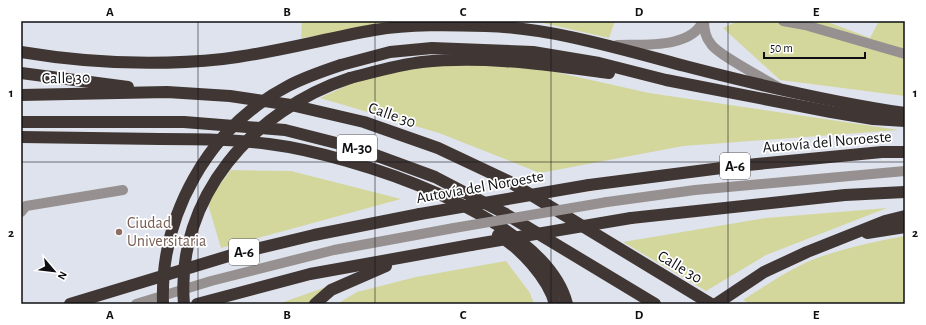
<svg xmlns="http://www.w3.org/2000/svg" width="926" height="325" font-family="'Alegreya Sans',sans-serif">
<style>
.green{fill:#d3d79b}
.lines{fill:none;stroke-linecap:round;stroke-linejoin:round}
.minor{stroke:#969190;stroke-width:10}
.highway{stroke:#403735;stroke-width:12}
.minor-bridge{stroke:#969190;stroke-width:10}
.highway-bridge{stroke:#403735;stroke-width:12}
.grid{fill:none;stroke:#0e0f12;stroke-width:1;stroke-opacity:0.55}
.education-dot{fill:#8d6e63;stroke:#fff;stroke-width:1.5}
.labels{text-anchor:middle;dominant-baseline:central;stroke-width:3.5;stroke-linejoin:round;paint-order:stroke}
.shield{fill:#fff;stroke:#565759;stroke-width:1}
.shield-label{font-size:15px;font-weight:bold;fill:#0e0f12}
.street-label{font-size:16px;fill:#0e0f12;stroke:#fff}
.education-label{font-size:16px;fill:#785e54;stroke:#fff;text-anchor:start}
.neatline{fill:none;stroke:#0e0f12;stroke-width:1.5}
.grid-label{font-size:13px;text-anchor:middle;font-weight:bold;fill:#0e0f12}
</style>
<rect width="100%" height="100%" fill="#dfe3ed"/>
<!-- green -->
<g class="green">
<path d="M302,21H431L301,38Z"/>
<path d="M534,21H615L609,38Z"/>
<path d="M738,21H825L870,38L879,21H905V96L780,80L723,28Z"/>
<path d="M497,59L649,93L899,130L683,146L540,173L439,133L320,98L380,70Z"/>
<path d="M231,170L291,171L401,199L221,248L207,201Z"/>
<path d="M887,208L766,255L706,291L623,242L766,218Z"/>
<path d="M905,236V304H750L743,300C765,286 788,270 812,260C843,248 873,242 905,236Z"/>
<path d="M506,261L530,293L534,304H337L357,292L416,277Z"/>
<path d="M326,287L309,304H278Z"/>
</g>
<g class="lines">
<!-- minor -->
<g class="minor">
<path d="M704,21C704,30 705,37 711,44C718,55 765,79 778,87"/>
<path d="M783,21L805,25L905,54"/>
<path d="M617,45C642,44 691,49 703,21"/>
<path d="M607,202L695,190L905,171"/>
<path d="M21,212L26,206L123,190"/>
<path d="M136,304L211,281L334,250L454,228"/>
</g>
<!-- highway -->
<g class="highway">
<path d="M21,52C87,63 156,66 223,59C274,53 323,39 374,30C411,24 449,25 486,26C552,28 621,49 685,66C758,85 830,102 905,113"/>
<path d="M341,65L390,52L432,48L533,52L599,63L666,80L831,112L873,119L905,121"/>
<path d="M21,73L128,87"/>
<path d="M350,78C374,72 397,65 422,62C484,55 547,65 609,73"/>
<path d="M21,95L167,92L230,96L291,105L364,122L438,148L508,181L711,304"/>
<path d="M21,122H184L285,130L356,148L435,177L504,213L655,304"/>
<path d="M21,137C67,138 114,138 160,139C196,139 233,139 269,144C349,154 545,215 567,304"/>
<path d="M589,185L737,166L882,152H905"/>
<path d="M631,218L845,195L905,192"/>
<path d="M867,233L905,227"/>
<path d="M498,235C520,248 548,278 555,304"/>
<path d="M70,304L235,254L314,235L420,214"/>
<path d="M197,304L310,274L471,245"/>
<path d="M315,304L331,290L386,266"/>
<path d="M716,304L764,272L807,252L885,221L905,216"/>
</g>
<!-- minor-bridge -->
<path class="minor-bridge" d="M454,228L607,202"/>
<!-- highway-bridge -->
<g class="highway-bridge">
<path d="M420,214L589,185"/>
<path d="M471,245L631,218"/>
<path d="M163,304C160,215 208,128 288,86C305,77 323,71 341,65"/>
<path d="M184,304C175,198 254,109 350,78"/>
</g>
</g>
<!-- grid -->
<path class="grid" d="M198,21V304M375,21V304M551,21V304M728,21V304M21,162H905"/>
<!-- markers -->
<circle class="education-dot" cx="119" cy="232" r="4"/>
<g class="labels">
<!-- shield labels -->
<g class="shield">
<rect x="337" y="135" width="40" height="26" rx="3"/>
<rect x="720" y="153" width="30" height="26" rx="3"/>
<rect x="229" y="239" width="30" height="26" rx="3"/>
</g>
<g class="shield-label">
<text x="357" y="148">M-30</text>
<text x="735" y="166">A-6</text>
<text x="244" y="252">A-6</text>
</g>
<!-- street labels -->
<g class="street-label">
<text transform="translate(66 78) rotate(-1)">Calle 30</text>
<text transform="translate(392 115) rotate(19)">Calle 30</text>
<text transform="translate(827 142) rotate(-5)">Autovía del Noroeste</text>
<text transform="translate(480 187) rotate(-10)">Autovía del Noroeste</text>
<text transform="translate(680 267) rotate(31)">Calle 30</text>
</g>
<!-- education labels -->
<g class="education-label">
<text x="127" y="223">Ciudad<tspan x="127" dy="18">Universitaria</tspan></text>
</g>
</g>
<!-- border -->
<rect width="926" height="325" fill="none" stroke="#ffffff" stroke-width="44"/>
<!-- north arrow -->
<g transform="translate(54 271) rotate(118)" stroke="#ffffff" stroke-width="3" paint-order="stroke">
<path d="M0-3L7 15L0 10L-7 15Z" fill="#0e0f12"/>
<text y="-6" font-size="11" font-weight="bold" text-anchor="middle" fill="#0e0f12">N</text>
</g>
<!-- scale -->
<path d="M764 52v6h101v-6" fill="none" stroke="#0e0f12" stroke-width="2"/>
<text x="770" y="52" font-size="12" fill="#0e0f12" stroke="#ffffff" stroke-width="3" paint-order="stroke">50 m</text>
<rect x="22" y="22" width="882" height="281" class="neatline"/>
<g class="grid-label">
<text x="110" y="16">A</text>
<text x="287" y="16">B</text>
<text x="463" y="16">C</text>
<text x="639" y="16">D</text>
<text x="816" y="16">E</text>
<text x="11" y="97">1</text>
<text x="915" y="97">1</text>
<text x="11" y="237">2</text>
<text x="915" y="237">2</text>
<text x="110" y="319">A</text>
<text x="287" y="319">B</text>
<text x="463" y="319">C</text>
<text x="639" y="319">D</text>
<text x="816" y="319">E</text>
</g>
</svg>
